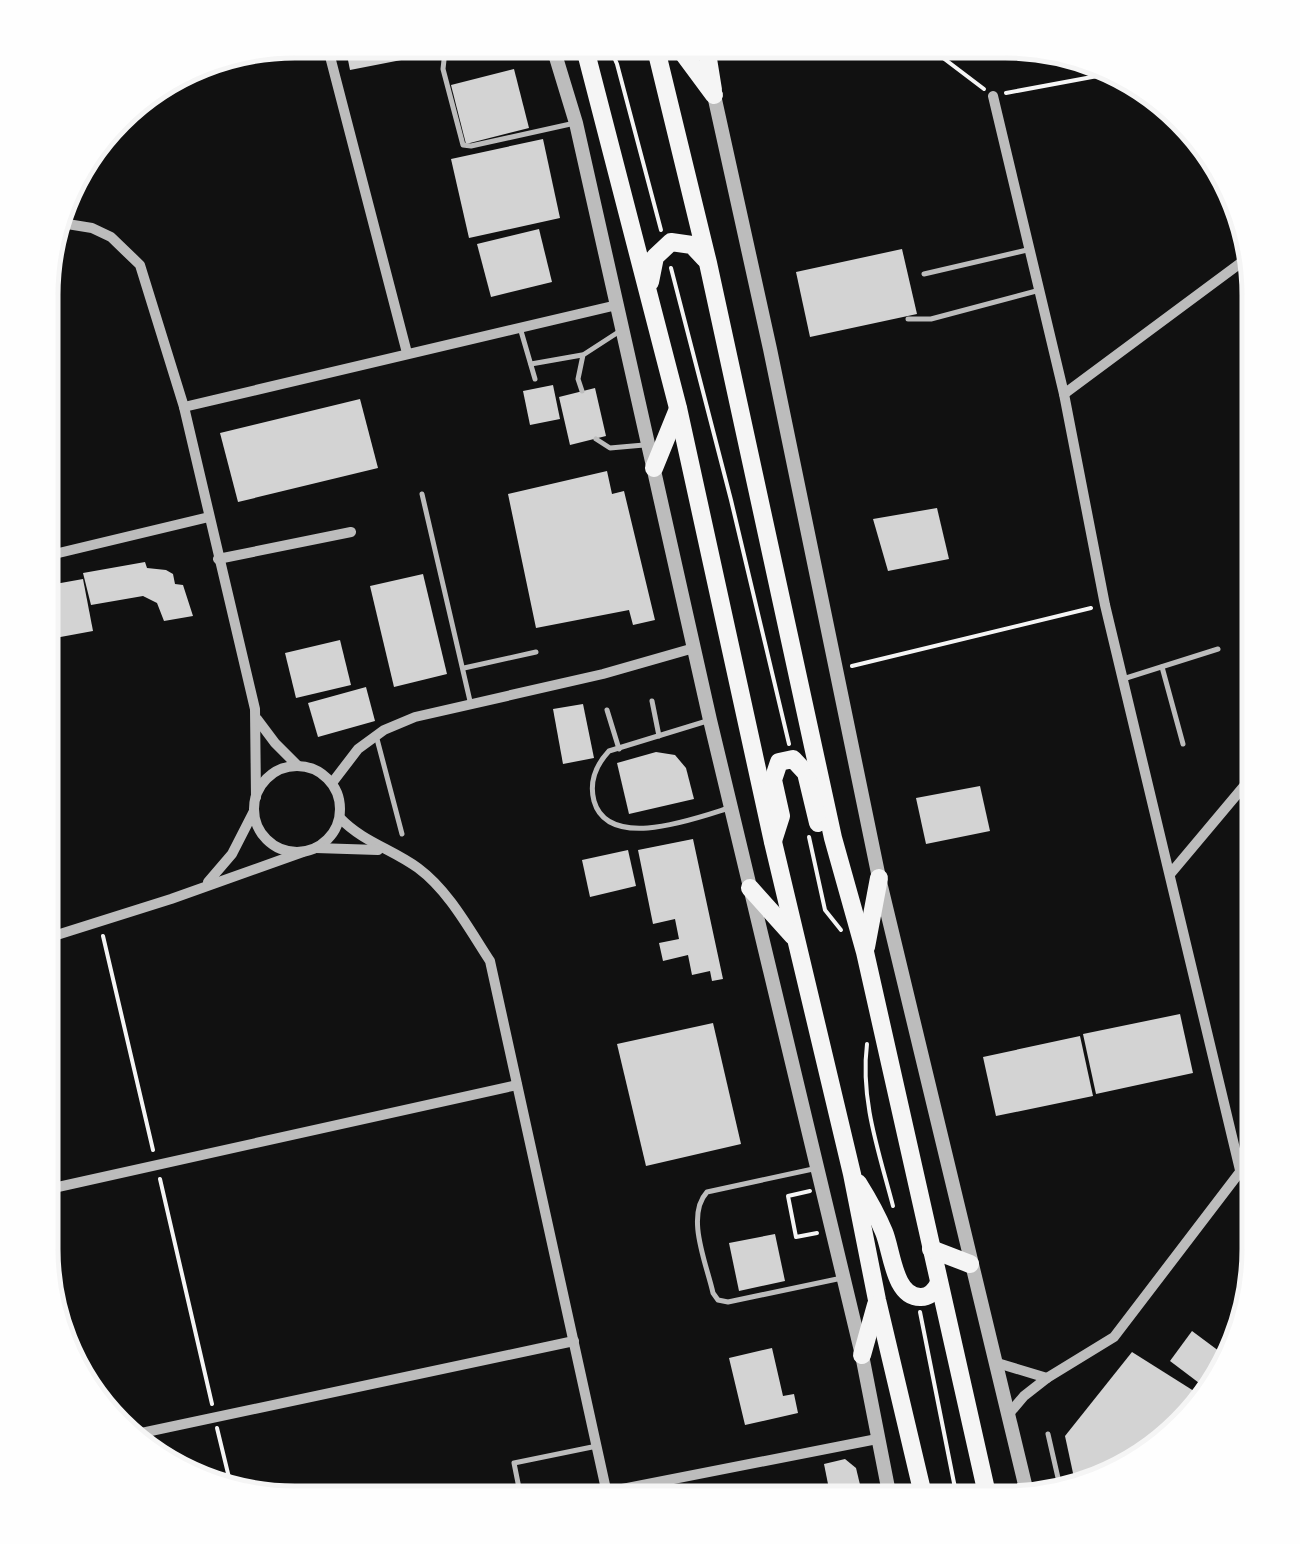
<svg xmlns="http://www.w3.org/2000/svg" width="1300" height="1544" font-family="'Noto Serif',serif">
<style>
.building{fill:#d3d3d3}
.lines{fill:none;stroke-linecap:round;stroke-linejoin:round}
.path{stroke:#f5f5f5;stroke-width:4}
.service{stroke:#bcbcbc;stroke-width:5}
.minor{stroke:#bcbcbc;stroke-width:10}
.tertiary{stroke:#bcbcbc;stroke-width:14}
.primary{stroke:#f5f5f5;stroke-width:18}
.rim{fill:none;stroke:#f5f5f5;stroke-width:5}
</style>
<rect width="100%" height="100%" fill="#111"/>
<!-- building -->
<g class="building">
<path d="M344,40H429L432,54L350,70Z"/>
<path d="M514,69L529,128L466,144L451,85Z"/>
<path d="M543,139L560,218L469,238L451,159Z"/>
<path d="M539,229L552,282L491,297L477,244Z"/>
<path d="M902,249L917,314L810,337L796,272Z"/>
<path d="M553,385L560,419L530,425L523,391Z"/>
<path d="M595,388L606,436L570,445L559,397Z"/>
<path d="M360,399L378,468L238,502L220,433Z"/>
<path d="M607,471L612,494L624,491L655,620L633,625L629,610L536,628L508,494Z"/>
<path d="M937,508L949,559L888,571L873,519Z"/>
<path d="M145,562L147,568L166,570L173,574L175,584L183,585L193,616L164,621L157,603L143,596L91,605L83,573Z"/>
<path d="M423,574L447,674L394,687L370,586Z"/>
<path d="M83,579L93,631L55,638L44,586Z"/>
<path d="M46,603L56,655L41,658V604Z"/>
<path d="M340,640L351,685L296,698L285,653Z"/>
<path d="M366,687L375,721L318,737L308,703Z"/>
<path d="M583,704L594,758L563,764L553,709Z"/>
<path d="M656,752L675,755L686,768L694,799L629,814L617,763Z"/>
<path d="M980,786L990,831L926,844L916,798Z"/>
<path d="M693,839L723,979L712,981L710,971L692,975L688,955L663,961L659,943L679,939L675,919L653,924L638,850Z"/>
<path d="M628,850L636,886L590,897L582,860Z"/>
<path d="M1180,1014L1193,1073L1096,1094L1083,1034Z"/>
<path d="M713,1023L741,1144L646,1166L617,1044Z"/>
<path d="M1080,1036L1093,1096L996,1116L983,1057Z"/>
<path d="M775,1234L785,1281L739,1291L729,1243Z"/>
<path d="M1192,1331L1231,1360L1226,1377L1211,1392L1170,1361Z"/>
<path d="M772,1348L783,1396L794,1394L798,1413L745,1425L729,1358Z"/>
<path d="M1132,1352L1205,1398L1133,1470L1076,1487L1065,1436Z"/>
<path d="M845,1459L856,1468L862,1493L831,1499L824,1464Z"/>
</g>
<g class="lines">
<!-- path -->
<g class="path">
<path d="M607,41L617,64L661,230"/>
<path d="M922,42L984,89"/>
<path d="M1006,93L1119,72"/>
<path d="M671,268L731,500L789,744"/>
<path d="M852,666L1091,608"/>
<path d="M809,837L825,910L841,930"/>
<path d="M103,936L153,1150"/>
<path d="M867,1044C860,1100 879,1152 893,1206"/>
<path d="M160,1179L212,1404"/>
<path d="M810,1191L788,1196L796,1237L817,1233"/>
<path d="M920,1312L958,1503"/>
<path d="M217,1428L232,1490"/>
</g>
<!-- service -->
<g class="service">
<path d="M500,43L511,41"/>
<path d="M444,60L443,69L463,145L471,146L575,123"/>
<path d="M924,274L1027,250"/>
<path d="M908,319H931L1040,290"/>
<path d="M521,331L535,379"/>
<path d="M531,364L582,355"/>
<path d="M582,391L578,379L583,355L620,331"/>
<path d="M596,439L610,448L644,445"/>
<path d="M422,494L470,701"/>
<path d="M1162,667L1183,744"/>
<path d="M464,668L536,652"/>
<path d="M1123,679L1218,649"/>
<path d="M652,701L659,736"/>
<path d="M607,710L619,749"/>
<path d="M707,721L609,751C596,765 589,782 594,801C608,851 694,819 729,808"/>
<path d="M377,739L402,834"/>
<path d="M813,1169L707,1192C685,1216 707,1265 713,1293L718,1300L728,1302L842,1278"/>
<path d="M1048,1434L1061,1491"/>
<path d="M522,1503L514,1463L597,1446"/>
<path d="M869,1503L887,1498"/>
</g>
<!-- minor -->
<g class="minor">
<path d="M326,41L407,353"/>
<path d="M993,96L1064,394L1105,605L1240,1170"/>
<path d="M55,222L92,228L111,237L140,265L184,407L255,709L256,797"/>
<path d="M1064,394L1250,256"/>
<path d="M184,407L617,305"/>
<path d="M42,557L209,517"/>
<path d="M218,559L351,532"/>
<path d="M257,719L275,743L298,766"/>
<circle cx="297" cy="809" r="43"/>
<path d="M332,783L358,749L384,730L415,717L603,674L694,648"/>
<path d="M340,818C363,842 392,849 418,868C449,891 469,929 490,961L609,1503"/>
<path d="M316,848L378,850"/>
<path d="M1171,873L1260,767"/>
<path d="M208,882L232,854L254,811"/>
<path d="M41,940L171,899L303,852"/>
<path d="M40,1191L517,1085"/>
<path d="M994,1362L1047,1378"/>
<path d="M1007,1416L1024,1396L1047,1378L1114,1337L1259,1147"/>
<path d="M132,1435L574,1341"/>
<path d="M607,1492L877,1439"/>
</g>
<!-- tertiary -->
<g class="tertiary">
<path d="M551,41L576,123L710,720L862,1355L891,1503"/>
<path d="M714,95L770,349L879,878L1029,1501"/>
</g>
<!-- primary -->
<g class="primary">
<path d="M583,41L678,408L773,842L852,1174L877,1300L925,1503"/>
<path d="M654,41L708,263L833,838L865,952L989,1503"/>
<path d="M674,41L714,95"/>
<path d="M713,90L708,59L715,41"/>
<path d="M650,282L655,257L671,242L692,245L705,259"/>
<path d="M654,468L678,409"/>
<path d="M773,841L781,816L773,780L779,762L793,759L806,773L818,823"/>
<path d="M750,888L793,936"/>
<path d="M866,947L879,878"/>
<path d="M858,1183C868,1199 877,1215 884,1232C892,1251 894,1298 921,1297C930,1297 935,1291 939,1283"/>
<path d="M931,1249L970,1264"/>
<path d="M862,1355L876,1305"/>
<path d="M889,1498L895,1503"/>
</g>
</g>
<!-- crop -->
<path d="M0 0H1300V1544H0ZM295 58H1005A237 237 0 0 1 1242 295V1249A237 237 0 0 1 1005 1486H295A237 237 0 0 1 58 1249V295A237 237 0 0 1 295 58Z" fill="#fefefe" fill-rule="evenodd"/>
<path class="rim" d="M295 58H1005A237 237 0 0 1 1242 295V1249A237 237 0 0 1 1005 1486H295A237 237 0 0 1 58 1249V295A237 237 0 0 1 295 58Z"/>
</svg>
